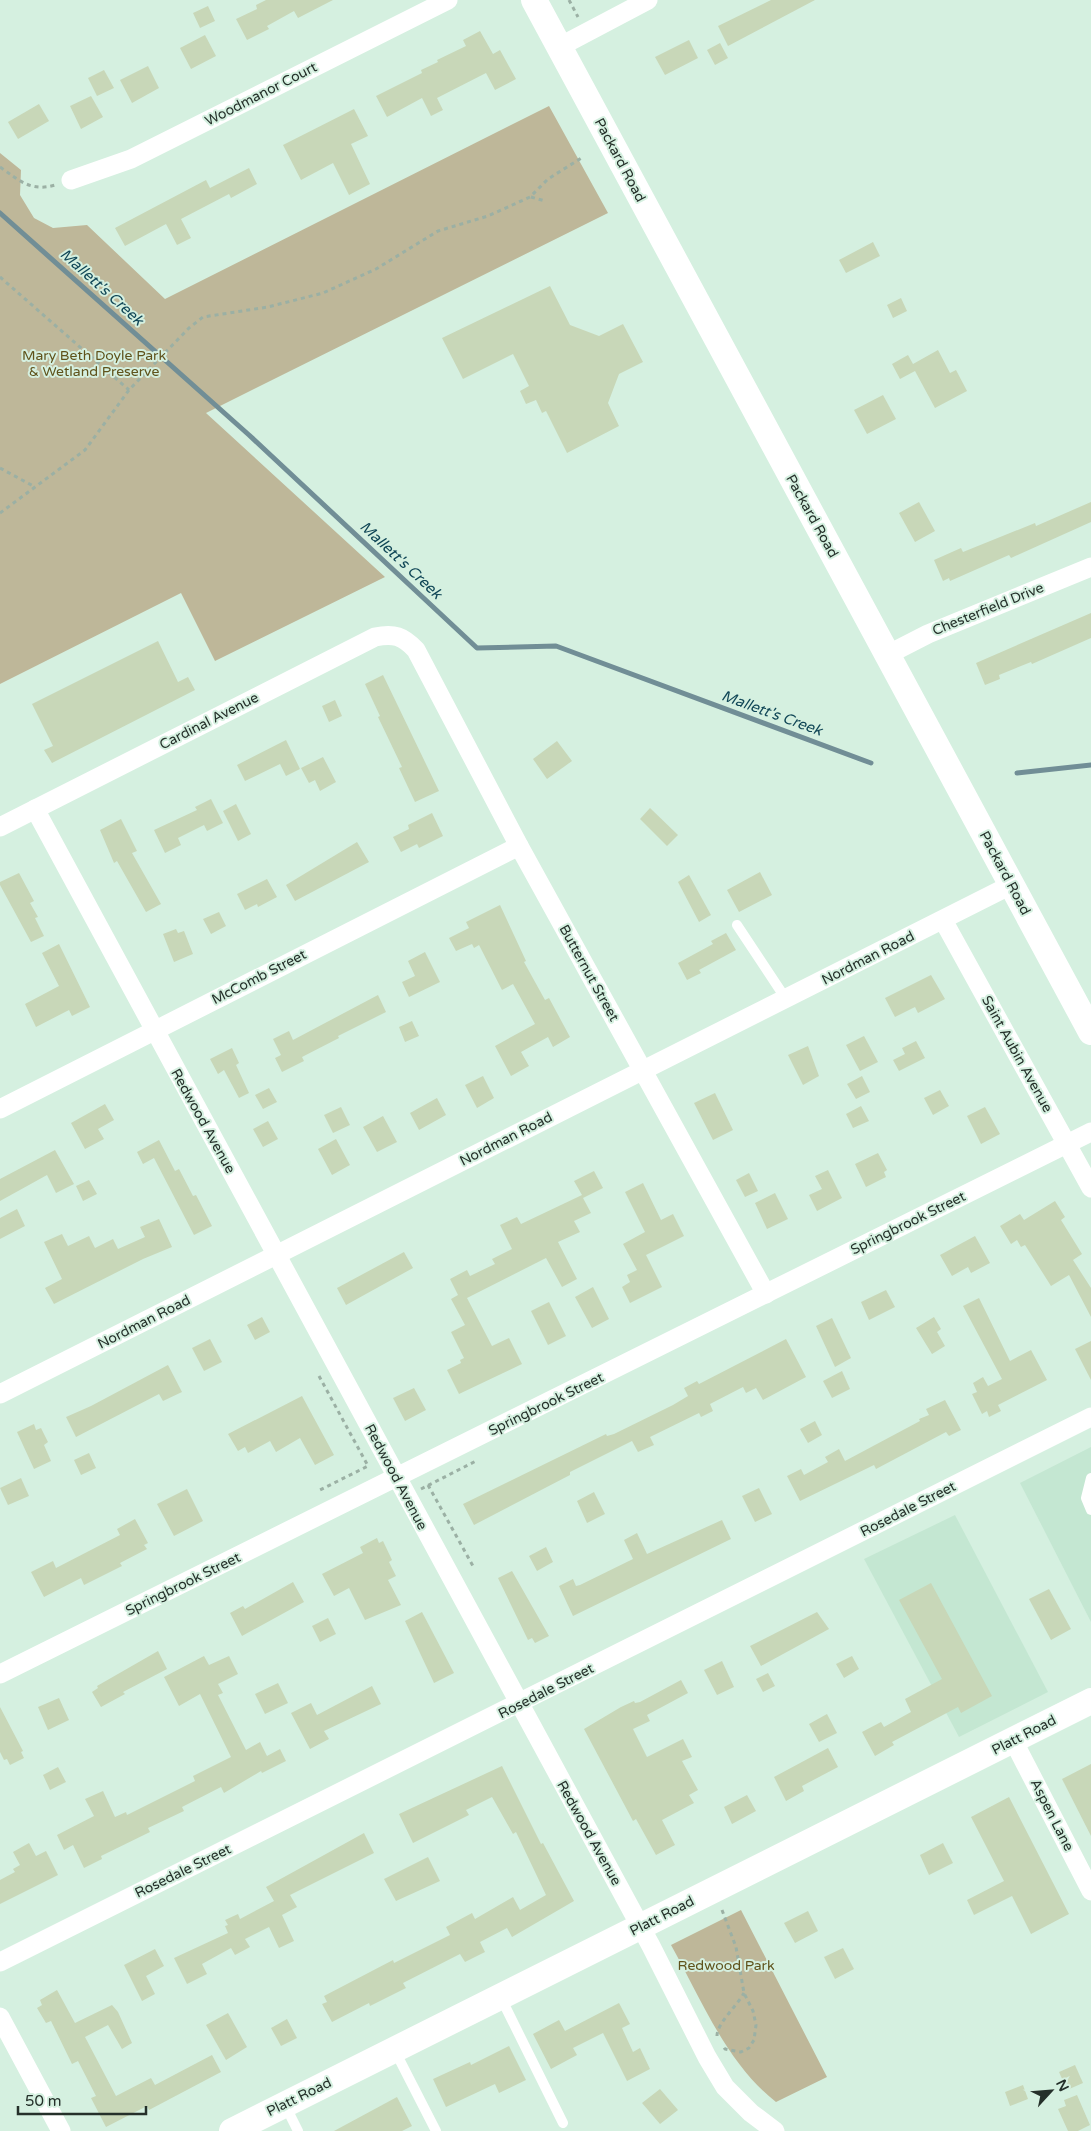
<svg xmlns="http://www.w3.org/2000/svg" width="1091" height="2131" font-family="'Varela Round',sans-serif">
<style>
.built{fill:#c4e7d2}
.green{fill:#beb799}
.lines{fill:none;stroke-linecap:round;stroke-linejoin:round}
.stream{stroke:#718e96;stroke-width:5}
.building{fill:#c8d7b8}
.path{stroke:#9bb0a4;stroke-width:3;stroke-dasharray:4 4;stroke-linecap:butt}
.service{stroke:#fff;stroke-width:10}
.minor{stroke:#fff;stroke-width:19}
.secondary{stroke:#fff;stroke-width:26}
.labels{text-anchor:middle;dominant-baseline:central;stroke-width:4;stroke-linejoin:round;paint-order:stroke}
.street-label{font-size:14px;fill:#25302a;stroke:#d5f0e0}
.park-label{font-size:14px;fill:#5f521b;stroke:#d5f0e0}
.water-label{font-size:15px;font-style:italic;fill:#114757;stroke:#d5f0e0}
</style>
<rect width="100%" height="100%" fill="#d5f0e0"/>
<!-- built -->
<g class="built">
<path d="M1091,1447V1622L1020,1483Z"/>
<path d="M955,1515L1048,1692L959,1737L864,1559Z"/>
</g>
<!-- green -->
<g class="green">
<path d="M549,106L608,213L206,413L385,577L215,661L181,593L0,684V153L21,170L20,195L34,218L53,228L87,225L165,299Z"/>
<path d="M741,1910L827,2077L776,2102C727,2064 701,1999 671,1945Z"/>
</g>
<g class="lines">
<!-- stream -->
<g class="stream">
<path d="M0,213L249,435L477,648L556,646L871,763"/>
<path d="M1017,773L1091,765"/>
</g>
</g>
<!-- building -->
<g class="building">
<path d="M266,0H333L298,18L294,11L267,26L269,29L247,40L236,19L257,9L256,5Z"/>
<path d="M771,0H815L728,46L718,26Z"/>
<path d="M208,6L215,21L200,28L193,13Z"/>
<path d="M480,31L493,54L500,50L516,79L495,90L486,73L437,98L443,110L431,116L422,98L387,117L376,96L422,73L421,70L438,62L437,60L466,46L463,40Z"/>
<path d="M205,35L216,56L191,69L180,48Z"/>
<path d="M689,40L698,58L665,75L655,57Z"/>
<path d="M720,43L728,58L715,65L707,50Z"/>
<path d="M148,66L159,88L132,103L120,80Z"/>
<path d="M104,70L114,88L97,96L88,78Z"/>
<path d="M91,96L103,117L81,129L70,106Z"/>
<path d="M39,104L49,121L18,139L8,122Z"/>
<path d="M354,109L368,136L351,144L370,184L349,195L333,163L301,180L283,145Z"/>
<path d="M249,168L257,184L231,198L229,194L181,219L191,238L177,245L166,224L125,246L115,228L206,180L210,188Z"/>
<path d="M873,242L880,256L846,273L839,260Z"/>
<path d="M550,286L570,325L599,336L623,324L643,362L619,374L608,403L619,426L567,453L546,411L542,413L536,400L526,404L520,391L529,386L513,354L463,379L442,338Z"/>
<path d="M901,298L907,311L893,318L887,305Z"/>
<path d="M938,350L950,373L956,370L967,391L935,408L915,371L900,379L892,364L908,355L913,364Z"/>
<path d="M883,395L896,419L867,434L854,410Z"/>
<path d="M919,502L935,531L915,542L899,513Z"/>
<path d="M1091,502V522L1011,558L1009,555L950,581L949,578L943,581L934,560L961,548L963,552L1035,523L1036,526Z"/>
<path d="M1091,613V638L1032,664L1031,662L999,675L1000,679L985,685L976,663Z"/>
<path d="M158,641L178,682L188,677L195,690L52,763L44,750L53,746L32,704Z"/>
<path d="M383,675L439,791L415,802L399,768L402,767L378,717L380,716L365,684Z"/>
<path d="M335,700L342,716L329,722L322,706Z"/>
<path d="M286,740L300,769L286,776L280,764L245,781L237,765Z"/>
<path d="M557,741L572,761L547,779L533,759Z"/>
<path d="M323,757L336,782L320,791L315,780L309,783L301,768Z"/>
<path d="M211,799L223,823L207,831L204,825L178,838L181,845L165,853L154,830L197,810L195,807Z"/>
<path d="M236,804L251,834L238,841L223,811Z"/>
<path d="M650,808L678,835L667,846L640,819Z"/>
<path d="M432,813L443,836L419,848L417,844L401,852L393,837L409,829L408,825Z"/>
<path d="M121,819L137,851L132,853L161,904L146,912L117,861L114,863L100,830Z"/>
<path d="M357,842L369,862L295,901L286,885Z"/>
<path d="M760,872L772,895L739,912L727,890Z"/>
<path d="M19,873L34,901L30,903L38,917L35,918L44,936L31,942L0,885V882Z"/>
<path d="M689,875L711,915L699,922L678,882Z"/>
<path d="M267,879L277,897L258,907L257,904L245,910L237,894Z"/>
<path d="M500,905L526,961L524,962L545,1000L549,998L570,1037L553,1047L548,1037L521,1052L529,1066L511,1076L495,1046L535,1024L513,984L502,990L479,945L474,948L472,944L456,951L449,938L469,928L466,922Z"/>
<path d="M219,912L226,926L211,934L203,919Z"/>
<path d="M176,929L178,933L184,931L193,954L174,962L163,934Z"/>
<path d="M726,933L736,950L699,970L701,973L687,980L678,963L713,944L711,941Z"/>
<path d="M59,944L90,1007L72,1016L69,1010L36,1027L25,1004L59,986L42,953Z"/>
<path d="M425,952L440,982L409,997L402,982L415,976L408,961Z"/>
<path d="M931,975L945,999L918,1013L915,1007L895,1017L885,998Z"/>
<path d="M378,995L386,1012L338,1036L339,1038L302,1057L304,1061L282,1072L275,1058L281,1055L273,1039L289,1031L293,1040Z"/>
<path d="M412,1021L419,1036L405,1042L399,1027Z"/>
<path d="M864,1036L878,1062L860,1071L846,1045Z"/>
<path d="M916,1041L925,1058L899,1071L893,1060L905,1054L902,1048Z"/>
<path d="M808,1046L819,1076L803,1085L788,1055Z"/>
<path d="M232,1048L239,1063L236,1065L249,1093L239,1098L224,1070L218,1074L210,1059Z"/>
<path d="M483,1076L494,1098L477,1108L465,1085Z"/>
<path d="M862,1076L870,1092L856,1099L847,1084Z"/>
<path d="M269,1088L277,1102L263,1109L255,1095Z"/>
<path d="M940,1090L949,1106L933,1115L924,1098Z"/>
<path d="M715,1093L733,1130L713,1140L694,1103Z"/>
<path d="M437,1098L446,1115L419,1130L410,1113Z"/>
<path d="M105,1104L114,1120L98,1129L104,1139L85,1149L71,1123Z"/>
<path d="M861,1106L869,1121L853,1128L846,1114Z"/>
<path d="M341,1107L350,1125L333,1133L324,1115Z"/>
<path d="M985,1107L1000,1134L981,1144L967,1116Z"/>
<path d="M383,1116L397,1142L377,1152L363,1127Z"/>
<path d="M268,1121L278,1139L263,1147L253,1129Z"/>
<path d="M336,1139L350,1165L332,1175L318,1149Z"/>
<path d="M159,1140L175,1171L179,1169L193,1196L196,1195L212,1226L194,1235L154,1158L143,1164L137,1152Z"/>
<path d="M55,1150L74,1184L56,1193L47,1175L0,1201V1179Z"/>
<path d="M878,1153L887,1170L884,1172L886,1177L866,1187L855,1164Z"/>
<path d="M828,1170L842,1198L817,1211L809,1195L822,1189L815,1176Z"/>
<path d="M594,1171L603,1188L583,1198L591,1213L574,1221L580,1232L558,1242L577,1279L562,1287L546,1258L467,1298L492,1346L509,1338L522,1364L459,1394L447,1370L461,1363L460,1360L464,1358L451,1332L465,1325L451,1299L458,1295L450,1279L467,1270L470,1276L495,1264L492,1259L512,1249L500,1225L517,1217L521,1224L582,1195L574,1181Z"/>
<path d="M749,1173L758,1191L745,1197L736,1180Z"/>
<path d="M89,1180L97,1194L83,1201L76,1186Z"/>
<path d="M643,1183L661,1220L673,1214L684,1236L646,1255L662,1287L630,1303L622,1287L630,1282L627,1275L637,1270L623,1244L645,1232L625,1192Z"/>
<path d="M775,1193L788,1219L767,1229L755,1203Z"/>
<path d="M1055,1201L1065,1217L1061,1220L1082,1254L1073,1260L1091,1288V1317L1069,1275L1051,1286L1025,1245L1021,1247L1017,1240L1011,1244L1000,1226L1020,1214L1024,1220Z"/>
<path d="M17,1209L25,1226L0,1239V1218Z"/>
<path d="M159,1219L172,1247L143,1259L54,1304L45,1288L62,1279L44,1242L62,1234L68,1246L89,1236L95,1248L113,1239L118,1249L145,1237L140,1227Z"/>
<path d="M975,1236L990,1263L971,1273L968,1267L952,1276L940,1255Z"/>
<path d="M404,1252L413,1268L346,1305L337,1288Z"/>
<path d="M593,1287L609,1319L592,1328L575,1297Z"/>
<path d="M886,1290L895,1307L869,1320L861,1302Z"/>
<path d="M979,1298L1010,1361L1031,1350L1047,1380L998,1405L1001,1411L989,1417L987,1411L982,1414L972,1394L977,1392L973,1383L983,1377L988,1386L1002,1379L963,1306Z"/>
<path d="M549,1302L566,1336L548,1345L531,1311Z"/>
<path d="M262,1317L270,1332L255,1340L247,1325Z"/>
<path d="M934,1317L941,1329L937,1332L945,1346L932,1354L916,1328Z"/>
<path d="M832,1318L851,1358L835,1367L816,1326Z"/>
<path d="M210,1339L222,1362L204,1371L192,1348Z"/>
<path d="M786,1339L806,1377L763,1400L756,1388L746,1393L743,1387L710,1404L713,1411L701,1417L699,1413L650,1437L654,1445L638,1452L632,1441L570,1472V1475L474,1525L463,1504L606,1434L607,1436L614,1434L673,1405L688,1396L684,1388L697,1381L699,1384Z"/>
<path d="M1091,1341V1380L1075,1349Z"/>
<path d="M168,1365L182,1392L163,1401L159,1394L76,1437L66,1417L91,1406Z"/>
<path d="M842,1371L850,1389L832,1398L823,1381Z"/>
<path d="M414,1388L426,1410L405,1421L393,1398Z"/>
<path d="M302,1396L334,1455L315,1465L300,1438L276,1452L270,1441L248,1453L245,1447L238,1451L228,1434Z"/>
<path d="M945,1400L961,1430L949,1436L946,1432L876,1469L874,1465L800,1501L787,1476L801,1469L804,1475L828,1462L825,1457L839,1449L845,1461L920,1421L919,1419L929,1415L926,1409Z"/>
<path d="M815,1421L822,1435L808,1443L800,1429Z"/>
<path d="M34,1424L36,1430L41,1428L48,1442L44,1445L51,1461L34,1469L17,1432Z"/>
<path d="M89,1453L96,1468L81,1475L74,1460Z"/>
<path d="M21,1478L29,1496L8,1505L0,1488Z"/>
<path d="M759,1488L772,1514L755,1522L742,1496Z"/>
<path d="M187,1489L203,1521L174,1536L157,1504Z"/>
<path d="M594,1492L605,1514L587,1523L577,1501Z"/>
<path d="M135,1519L148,1543L144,1545L147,1549L120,1563L122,1566L84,1585L81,1578L44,1597L31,1572L53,1561L56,1568L120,1535L117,1529Z"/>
<path d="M722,1520L731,1539L573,1616L559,1586L573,1579L576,1586L580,1585L633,1559L624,1540L637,1533L647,1554Z"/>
<path d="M377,1538L379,1543L383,1541L392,1560L389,1562L396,1576L388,1580L401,1605L365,1620L349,1588L334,1596L322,1574L363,1553L360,1547Z"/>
<path d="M546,1547L553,1562L537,1571L529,1556Z"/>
<path d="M512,1571L549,1636L535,1643L532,1638L528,1640L498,1578Z"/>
<path d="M293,1582L304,1602L242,1636L230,1613L243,1606L245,1609Z"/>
<path d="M931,1583L992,1696L961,1713L958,1707L892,1742L894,1745L875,1756L862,1732L881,1722L884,1727L911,1712L905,1699L942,1679L899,1600Z"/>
<path d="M1049,1589L1071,1629L1051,1640L1029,1599Z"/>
<path d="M422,1612L454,1673L434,1683L405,1621Z"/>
<path d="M817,1612L829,1629L761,1666L750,1646Z"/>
<path d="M328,1618L336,1634L320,1642L312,1626Z"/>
<path d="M158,1651L167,1669L123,1692L125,1694L101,1707L92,1692L98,1688L97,1686Z"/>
<path d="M204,1656L209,1665L229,1656L238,1674L218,1684L223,1693L218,1695L246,1750L260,1742L267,1756L280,1749L286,1761L262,1773L261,1771L224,1793L221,1787L182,1807L184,1811L148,1828L150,1832L101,1856L102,1859L84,1868L73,1845L64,1850L57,1835L94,1816L85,1799L103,1791L115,1817L126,1812L127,1815L195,1781L193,1776L231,1757L200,1694L179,1706L164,1677Z"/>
<path d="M852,1656L859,1669L844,1678L836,1664Z"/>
<path d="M722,1661L734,1687L717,1695L704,1670Z"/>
<path d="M768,1673L775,1686L763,1692L756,1679Z"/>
<path d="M681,1680L688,1693L647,1715L650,1721L633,1729L647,1757L683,1739L692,1757L682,1761L698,1790L689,1795L694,1803L662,1820L675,1845L656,1855L636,1819L633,1821L584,1729L621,1707L634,1701L635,1703L640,1702Z"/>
<path d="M278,1683L288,1703L265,1714L255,1694Z"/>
<path d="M372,1686L381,1704L324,1731L329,1739L310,1749L291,1713L311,1703L317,1715Z"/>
<path d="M59,1698L69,1720L48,1730L38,1707Z"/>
<path d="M0,1707L23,1751L21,1752L24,1758L10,1765L7,1759L4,1760L0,1752Z"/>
<path d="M827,1714L837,1733L819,1742L809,1724Z"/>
<path d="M828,1748L838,1767L802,1786L804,1791L786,1801L774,1777Z"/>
<path d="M1091,1764V1836L1062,1779Z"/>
<path d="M502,1766L541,1844L543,1843L574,1901L512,1937L507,1928L480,1942L485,1952L465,1962L460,1954L403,1983L406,1988L370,2006L369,2003L332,2022L322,2004L327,2002L324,1996L393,1960L394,1963L450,1935L446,1927L472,1913L475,1919L513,1897L520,1910L546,1895L516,1832L513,1834L492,1797L466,1810L469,1815L413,1843L399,1814Z"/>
<path d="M58,1767L66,1782L50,1790L43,1775Z"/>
<path d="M747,1795L756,1811L732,1824L724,1807Z"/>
<path d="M1009,1797L1069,1914L1031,1934L1012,1896L974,1915L967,1900L1004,1881L971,1817Z"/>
<path d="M364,1833L374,1853L290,1895L297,1907L282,1915L294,1941L279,1948L269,1927L245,1939L250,1947L235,1955L231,1948L202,1964L207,1974L187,1984L174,1958L228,1933L225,1926L228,1925L225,1920L238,1914L240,1919L274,1901L266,1887Z"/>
<path d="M29,1843L36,1856L46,1851L58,1875L0,1904V1880L15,1872L13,1869L20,1865L13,1852Z"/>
<path d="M943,1843L953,1863L929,1875L920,1855Z"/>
<path d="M428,1857L440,1881L396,1901L384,1879Z"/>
<path d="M808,1911L818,1931L795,1943L784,1923Z"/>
<path d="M843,1948L854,1969L835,1979L824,1957Z"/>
<path d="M155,1949L164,1966L146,1976L155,1994L142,2001L124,1965Z"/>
<path d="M57,1990L75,2023L112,2005L118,2012L132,2043L122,2049L108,2025L85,2037L116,2096L151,2078L155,2085L212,2055L221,2072L149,2110L147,2106L106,2127L91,2098L96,2096L78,2061L72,2064L51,2021L46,2023L37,2008L42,2005L40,2000Z"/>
<path d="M619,2003L630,2024L622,2028L633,2052L640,2048L650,2069L627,2081L603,2033L573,2048L577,2055L551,2069L533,2034L559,2020L565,2031Z"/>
<path d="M228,2013L247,2047L226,2060L206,2025Z"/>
<path d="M287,2019L297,2038L281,2046L271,2028Z"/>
<path d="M509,2046L526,2080L499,2093L495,2084L446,2107L433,2079L470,2062L471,2065Z"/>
<path d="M1075,2065L1083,2083L1067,2090L1059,2072Z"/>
<path d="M1023,2085L1028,2099L1010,2106L1005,2092Z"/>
<path d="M660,2089L678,2110L660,2124L642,2103Z"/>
<path d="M1077,2095L1090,2125L1078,2131H1068L1058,2109L1066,2106L1064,2100Z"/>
<path d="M397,2097L412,2126L402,2131H334Z"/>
</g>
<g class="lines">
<!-- path -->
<g class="path">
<path d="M569,0L578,17"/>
<path d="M0,167C20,181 31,192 55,185"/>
<path d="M531,197L545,201"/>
<path d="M0,277L129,390"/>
<path d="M0,468L35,487"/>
<path d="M0,513L85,450L129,390L189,328L203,317L268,307L323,293L376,269L438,231L488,216L530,197L548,179L583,157"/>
<path d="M319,1376L368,1466L320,1490"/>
<path d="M428,1485L473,1566"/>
<path d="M421,1489L476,1461"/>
<path d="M722,1910L736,1947L744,1993L753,2011L756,2025L754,2040L749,2048L741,2052L725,2049L723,2046"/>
<path d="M717,2036C717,2023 737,2006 744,1993"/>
</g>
<!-- service -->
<g class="service">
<path d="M737,925L786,999"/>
<path d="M1091,1478L1086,1498L1091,1510"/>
<path d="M501,1998L563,2123"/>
<path d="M395,2051L436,2131"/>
<path d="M285,2105L298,2131"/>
</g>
<!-- minor -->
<g class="minor">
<path d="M559,47L648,0"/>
<path d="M71,180L131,159L448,0"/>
<path d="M887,655L928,634L1091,567"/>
<path d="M35,809L651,1946L707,2057L725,2087L751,2113L775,2131"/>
<path d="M0,827L375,637C394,633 403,636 416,650L519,846L766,1294"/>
<path d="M943,920L1091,1188"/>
<path d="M0,1109L519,846"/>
<path d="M0,1394L1011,885"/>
<path d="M0,1674L1091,1132"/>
<path d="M1013,1740L1091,1891"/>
<path d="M0,1962L1091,1417"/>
<path d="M0,2017L61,2131"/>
</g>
<!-- secondary -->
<g class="secondary">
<path d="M534,0L1091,1032"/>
<path d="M232,2131L1091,1701"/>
</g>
</g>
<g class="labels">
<!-- street labels -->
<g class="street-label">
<text transform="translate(261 94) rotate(-27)">Woodmanor Court</text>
<text transform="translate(620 160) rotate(62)">Packard Road</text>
<text transform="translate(812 516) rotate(61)">Packard Road</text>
<text transform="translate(988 609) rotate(-22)">Chesterfield Drive</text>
<text transform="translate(209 721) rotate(-27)">Cardinal Avenue</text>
<text transform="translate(1005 873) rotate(62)">Packard Road</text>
<text transform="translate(868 958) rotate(-27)">Nordman Road</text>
<text transform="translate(589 973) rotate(61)">Butternut Street</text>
<text transform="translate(259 977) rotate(-27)">McComb Street</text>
<text transform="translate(1017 1054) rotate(61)">Saint Aubin Avenue</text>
<text transform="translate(203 1121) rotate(61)">Redwood Avenue</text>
<text transform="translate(506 1139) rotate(-27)">Nordman Road</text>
<text transform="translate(908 1223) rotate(-26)">Springbrook Street</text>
<text transform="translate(144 1322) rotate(-27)">Nordman Road</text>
<text transform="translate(546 1404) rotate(-26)">Springbrook Street</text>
<text transform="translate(396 1477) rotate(62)">Redwood Avenue</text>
<text transform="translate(908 1509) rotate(-27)">Rosedale Street</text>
<text transform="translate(183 1584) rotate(-26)">Springbrook Street</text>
<text transform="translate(546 1691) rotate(-27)">Rosedale Street</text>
<text transform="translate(1024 1735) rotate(-27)">Platt Road</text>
<text transform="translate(1052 1815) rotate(63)">Aspen Lane</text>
<text transform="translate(589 1833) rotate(61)">Redwood Avenue</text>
<text transform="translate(183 1871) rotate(-26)">Rosedale Street</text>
<text transform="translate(662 1916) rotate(-27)">Platt Road</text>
<text transform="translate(299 2097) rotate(-26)">Platt Road</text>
</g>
<!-- park labels -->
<g class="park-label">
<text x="94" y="355">Mary Beth Doyle Park<tspan x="94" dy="16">&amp; Wetland Preserve</tspan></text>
<text x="726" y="1965">Redwood Park</text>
</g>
<!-- water labels -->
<g class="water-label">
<text transform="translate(102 287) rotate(42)">Mallett's Creek</text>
<text transform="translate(401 560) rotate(43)">Mallett's Creek</text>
<text transform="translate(772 713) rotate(20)">Mallett's Creek</text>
</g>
</g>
<!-- north arrow -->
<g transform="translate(1051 2091) rotate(64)" stroke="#d5f0e0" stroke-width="4" paint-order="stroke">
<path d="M0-4L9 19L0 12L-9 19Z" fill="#25302a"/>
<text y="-8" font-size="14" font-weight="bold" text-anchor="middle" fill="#25302a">N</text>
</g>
<!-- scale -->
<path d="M18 2106v8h128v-8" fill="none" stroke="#25302a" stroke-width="2.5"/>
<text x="25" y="2106" font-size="15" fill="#25302a" stroke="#d5f0e0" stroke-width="4" paint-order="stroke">50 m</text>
</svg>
